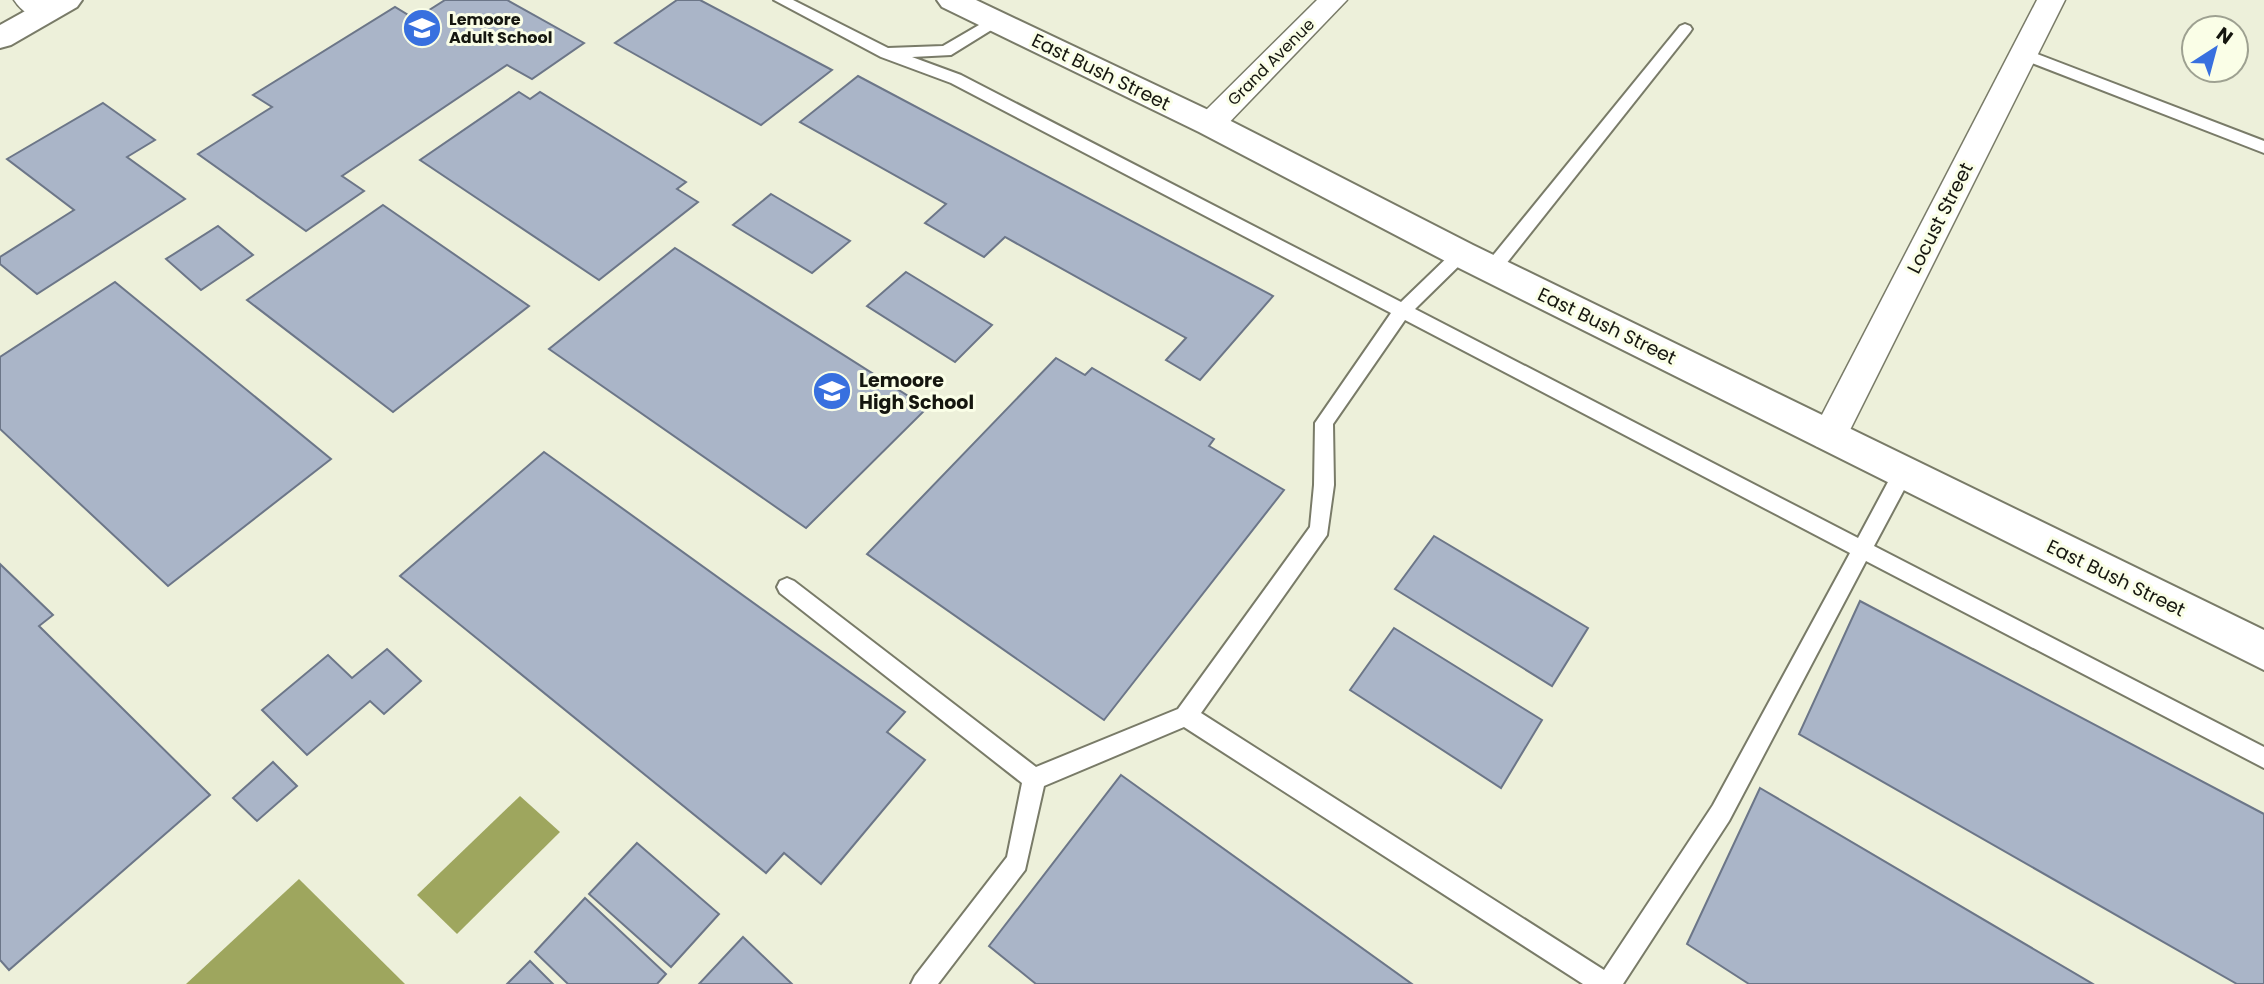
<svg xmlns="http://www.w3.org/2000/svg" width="2264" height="984" font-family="Poppins,sans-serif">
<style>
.water{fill:#9ea65e}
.building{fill:#aab5c8;stroke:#6c7688;stroke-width:2}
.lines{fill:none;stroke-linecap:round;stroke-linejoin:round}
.service-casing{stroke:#797b68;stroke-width:4}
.minor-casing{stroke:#797b68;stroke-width:3}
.secondary-casing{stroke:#797b68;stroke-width:4}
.service{fill:#fff;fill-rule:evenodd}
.minor{fill:#fff;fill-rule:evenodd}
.secondary{fill:#fff;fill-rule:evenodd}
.labels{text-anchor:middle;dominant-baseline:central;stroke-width:6;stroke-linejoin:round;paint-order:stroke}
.far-poi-label{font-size:16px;font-weight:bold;fill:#15160f;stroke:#fafee7;text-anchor:start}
.far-street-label{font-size:16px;fill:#15160f;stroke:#fafee7}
.street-label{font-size:19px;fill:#15160f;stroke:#fafee7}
.poi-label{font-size:19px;font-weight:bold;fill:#15160f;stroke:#fafee7;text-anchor:start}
</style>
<rect width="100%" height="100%" fill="#edf0da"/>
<!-- water -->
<g class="water">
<path d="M520,796L560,832L457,934L417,895Z"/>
<path d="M299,879L405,984H186Z"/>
</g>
<!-- building -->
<g class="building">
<path d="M445,0H507L584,43L532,79L507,65L342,176L364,191L306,231L198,154L272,107L253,95L395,7L415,19Z"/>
<path d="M677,0H700L832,70L761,125L615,43Z"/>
<path d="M858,76L1273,296L1200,380L1166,360L1186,338L1005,237L984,257L925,223L946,204L800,122Z"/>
<path d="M519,92L530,99L540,92L686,182L677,189L698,202L599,280L420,160Z"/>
<path d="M103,103L155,140L127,157L185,199L37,294L0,264V257L74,210L7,159Z"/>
<path d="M771,194L850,241L812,273L733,225Z"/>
<path d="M383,205L529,306L393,412L247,300Z"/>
<path d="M218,226L253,255L201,290L166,259Z"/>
<path d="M675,248L927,408L806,528L549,349Z"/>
<path d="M906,272L992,325L955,362L867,306Z"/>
<path d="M115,282L331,459L168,586L0,429V357Z"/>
<path d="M1056,358L1085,375L1092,368L1214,439L1209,446L1284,490L1104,720L867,554Z"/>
<path d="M544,452L905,712L887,732L925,760L821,884L784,853L766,873L400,576Z"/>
<path d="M1434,536L1588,628L1552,686L1395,589Z"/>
<path d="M0,564L53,615L39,626L210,795L9,970L0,960Z"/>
<path d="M1860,601L2264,814V984H2237L1799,734Z"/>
<path d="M1394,628L1542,720L1501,788L1350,690Z"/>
<path d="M387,649L421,681L384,714L370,701L307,755L262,710L328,655L352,678Z"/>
<path d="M273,762L297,786L257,821L233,798Z"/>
<path d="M1121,775L1412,984H1036L989,946Z"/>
<path d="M1760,788L2093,984H1749L1687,944Z"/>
<path d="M637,843L719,914L671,967L589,894Z"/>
<path d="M585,898L666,974L657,984H568L535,952Z"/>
<path d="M743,937L792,984H699Z"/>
<path d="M530,961L553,984H507Z"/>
</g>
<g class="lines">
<!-- service casing -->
<g class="service-casing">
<g id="service">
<path d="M774,0H793L888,48L943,46L991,18H1001L1003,21L1001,24L951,55L912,57L961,75L1401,302L1455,250H1467L1469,254L1467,258L1415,309L1858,538L1896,467L1903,465L1910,467L1913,473L1874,546L2264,747V768L1866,561L1729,821L1623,984H1583L1184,727L1044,786L1025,870L938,984H911L915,976L1007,857L1022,783L780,593L777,587L780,581L787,578L794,581L1036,767L1178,709L1310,527L1314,485L1315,423L1391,313L951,83L881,57ZM1405,320L1850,553L1713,805L1604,970L1201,713L1327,535L1334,485L1333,424Z"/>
<path d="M1685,24L1690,26L1692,29L1690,32L1498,274H1486L1483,269L1486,264L1680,26Z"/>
<path d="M2024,49L2264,141V153L2019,58L2016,54Z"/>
</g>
</g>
<!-- minor casing -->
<g class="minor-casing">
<g id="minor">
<path d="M14,0H47L59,12L55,18C39,23 23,14 14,0Z"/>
<path d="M1317,0H1347L1221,131L1210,134L1199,131L1195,124L1199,117Z"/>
<path d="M2037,0H2065L1842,446L1829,451L1816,446L1811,436Z"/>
</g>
</g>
<!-- secondary casing -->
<g class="secondary-casing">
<g id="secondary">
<path d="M45,0H82L77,7L11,45L0,48V25Z"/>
<path d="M937,0H976L1221,116L1473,245L2264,630V670L1449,263L1199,132L942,7Z"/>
</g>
</g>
<!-- service -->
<use href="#service" class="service"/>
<!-- minor -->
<use href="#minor" class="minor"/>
<!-- secondary -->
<use href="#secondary" class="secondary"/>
</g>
<!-- icons -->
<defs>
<g id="school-disc" transform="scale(2.0125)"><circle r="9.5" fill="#3870df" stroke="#fafee7"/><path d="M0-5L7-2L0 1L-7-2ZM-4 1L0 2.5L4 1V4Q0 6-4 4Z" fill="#fff"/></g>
</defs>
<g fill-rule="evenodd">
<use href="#school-disc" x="422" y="28"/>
<use href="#school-disc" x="832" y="391"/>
</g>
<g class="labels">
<!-- far-poi labels -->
<g class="far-poi-label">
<text x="449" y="19">Lemoore<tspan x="449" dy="18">Adult School</tspan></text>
</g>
<!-- far-street labels -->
<g class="far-street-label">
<text transform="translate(1271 62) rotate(-45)">Grand Avenue</text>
</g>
<!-- street labels -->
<g class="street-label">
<text transform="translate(1101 72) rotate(26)">East Bush Street</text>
<text transform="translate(1940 218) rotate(-63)">Locust Street</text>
<text transform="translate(1607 326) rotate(26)">East Bush Street</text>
<text transform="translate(2116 578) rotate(26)">East Bush Street</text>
</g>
<!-- poi labels -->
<g class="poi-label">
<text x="859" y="380">Lemoore<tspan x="859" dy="22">High School</tspan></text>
</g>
</g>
<!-- north arrow -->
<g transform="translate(2215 49) rotate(36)"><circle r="33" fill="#fafee7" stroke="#9ea191" stroke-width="2"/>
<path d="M0-5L12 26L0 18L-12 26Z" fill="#3870df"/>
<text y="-10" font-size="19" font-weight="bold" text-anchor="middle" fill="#15160f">N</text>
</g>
</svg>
